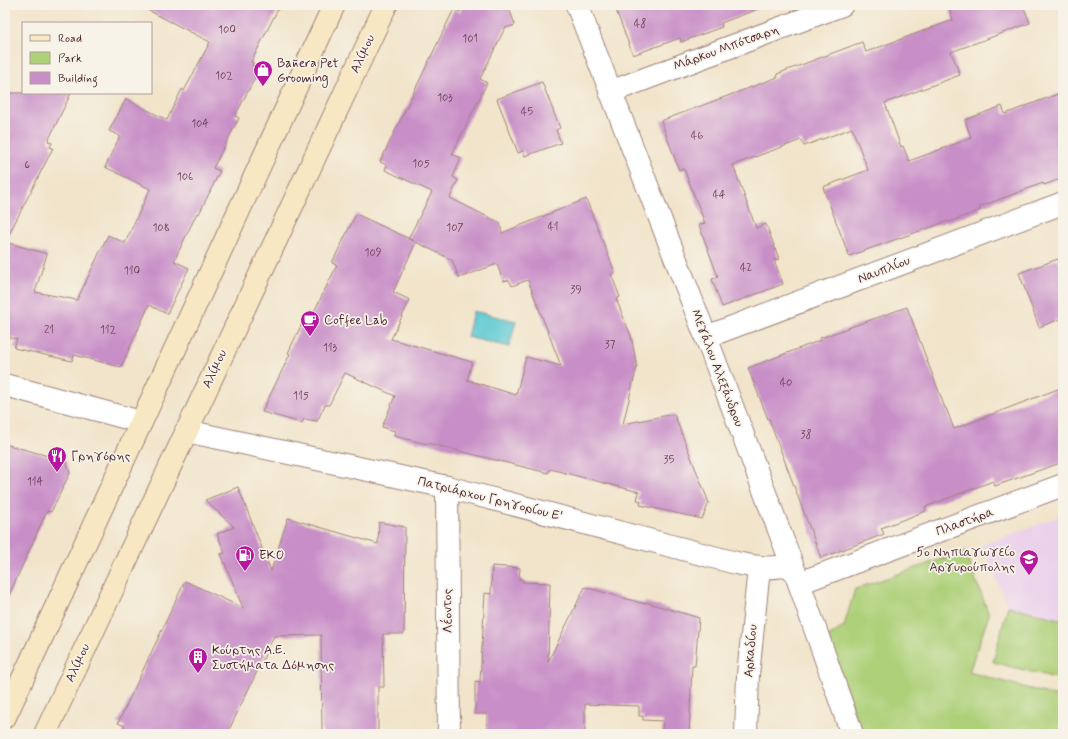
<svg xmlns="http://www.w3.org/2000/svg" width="1068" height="739" font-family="Mynerve,sans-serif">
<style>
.built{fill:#ebd1eb}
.green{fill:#add078;stroke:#7c7852}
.water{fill:#5cc9d2;stroke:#53747e}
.building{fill:#c88ec7;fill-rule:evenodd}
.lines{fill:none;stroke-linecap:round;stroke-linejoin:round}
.minor-casing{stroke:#9e827a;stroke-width:24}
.secondary-casing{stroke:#9e827a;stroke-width:24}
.minor{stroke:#fff;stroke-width:22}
.secondary{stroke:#f7e8c3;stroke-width:22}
.labels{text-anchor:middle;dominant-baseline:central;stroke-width:3.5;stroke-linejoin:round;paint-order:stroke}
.number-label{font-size:11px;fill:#6a3b52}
.street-label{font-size:13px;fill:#4a1f2b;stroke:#f7f3e8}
.poi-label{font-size:13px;fill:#4a1f2b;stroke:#f7f3e8;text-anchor:start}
</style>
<rect width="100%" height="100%" fill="#f7f3e8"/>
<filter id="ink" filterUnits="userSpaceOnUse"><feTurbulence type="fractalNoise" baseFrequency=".025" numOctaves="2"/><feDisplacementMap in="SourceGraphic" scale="8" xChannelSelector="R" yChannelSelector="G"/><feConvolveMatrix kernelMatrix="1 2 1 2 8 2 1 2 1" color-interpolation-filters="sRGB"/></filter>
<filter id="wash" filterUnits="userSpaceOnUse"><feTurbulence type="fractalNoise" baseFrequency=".012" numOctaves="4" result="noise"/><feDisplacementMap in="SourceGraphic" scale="16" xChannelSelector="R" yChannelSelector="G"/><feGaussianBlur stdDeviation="0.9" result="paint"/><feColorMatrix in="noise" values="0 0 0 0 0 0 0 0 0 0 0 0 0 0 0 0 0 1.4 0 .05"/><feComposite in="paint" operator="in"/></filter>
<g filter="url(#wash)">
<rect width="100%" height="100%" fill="#f1e4ca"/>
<!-- built -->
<path class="built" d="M1063,515V620L1008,606L982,545Z"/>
<!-- green -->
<g class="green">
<path d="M965,551L989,615L969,672L1063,698V734H862L827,638L844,626L855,589Z"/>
<path d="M1008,606L1063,620V680L993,662Z"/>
</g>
<!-- water -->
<path class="water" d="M473,311L516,321L509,347L467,337Z"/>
<g id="blocks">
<!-- building -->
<g class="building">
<path d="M138,5H280L251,62L253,63L252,66L259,70L235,116L239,118L213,168L220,171L199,214L197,213L174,261L189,268L167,314L149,305L121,367L74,355L72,361L14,348L17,339L5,337V242L47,254L35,292L77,300L108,235L125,243L150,189L105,167L120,136L109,131L126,99L167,120L182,89L184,91L210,42Z"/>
<path d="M463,5H508L515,25L505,28L480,79L487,83L452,154L461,158L453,177L458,180L450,198L500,223L502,233L586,199L615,272L611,274L620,297L616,299L631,336L637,366L623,424L674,414L709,503L702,519L640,505L641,501L637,500L639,492L550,469L548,473L427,443V444L394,436L395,431L382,427L395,396L345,373L329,405H325L317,421L304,419L302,423L262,412L290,354L288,353L307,313L312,316L337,265L332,263L356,214L414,241L408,239L432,192L385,170L387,165L380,162L454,9L460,12ZM416,242L452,260L459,278L497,264L503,281L509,280L512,286L528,280L561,366L526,357L516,395L467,380L472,362L391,339L410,300L393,292Z"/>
<path d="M614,5H762L763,7L721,23L722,27L681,42L680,38L633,55Z"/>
<path d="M948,5H1023L1030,23L951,52L960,75L885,103L901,147L903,146L909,161L971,138L965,120L1002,106L1005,114L1063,92V178L1044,185L1043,183L979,207L981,210L949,222L948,221L849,256L823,187L868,170L852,128L804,146L801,140L733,165L756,228L766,224L779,259L774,260L783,284L722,307L712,279L718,277L699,225L705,223L684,169L679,170L661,121L778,77L777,74L862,42L866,52L953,20Z"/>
<path d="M542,82L560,128L556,130L561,143L525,156L523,151L518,153L497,99Z"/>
<path d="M5,93H71L48,141L52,143L50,147L53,148L5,242Z"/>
<path d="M1058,259L1063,273V318L1039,327L1019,273Z"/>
<path d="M907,307L945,408H946L954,429L1063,387V462L995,486L993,481L925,507L926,511L881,528L884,534L821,558L769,419H768L748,368L821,340L820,338Z"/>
<path d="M5,444L66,461L70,473L51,512L47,511L5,604Z"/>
<path d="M238,487L271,571L288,518L378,544L379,522L405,527L404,634H383L384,687H378V734H322L321,635L274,636L227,734H121L125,726L118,723L185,581L243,608L221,554L225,553L217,534L234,527L205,500Z"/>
<path d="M492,566L520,568L519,579L523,580V582L550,583L548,662L585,587L645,604V602L699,618L695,666H692L689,734H662L663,721L643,720V716H639V706L585,704V734H487V714H475V681L480,682L485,593L491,594Z"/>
</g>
</g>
</g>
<g filter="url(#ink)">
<use href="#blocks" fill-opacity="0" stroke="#9e827a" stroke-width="1"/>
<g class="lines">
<!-- minor casing -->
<g class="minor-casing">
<g id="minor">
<path d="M577,5L706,337L799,583L852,734"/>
<path d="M610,92L842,5"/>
<path d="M706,337L1063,203"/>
<path d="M5,385L141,422"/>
<path d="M186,431L447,487L736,563C755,567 771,570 791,564"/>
<path d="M447,487L449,734"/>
<path d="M799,583L1063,485"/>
<path d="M746,734L748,675L759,568"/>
</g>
</g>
<!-- secondary casing -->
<g class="secondary-casing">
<g id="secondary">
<path d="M5,717L334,5"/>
<path d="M45,734L386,5"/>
</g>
</g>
<!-- minor -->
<use href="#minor" class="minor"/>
<!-- secondary -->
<use href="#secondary" class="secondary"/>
</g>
</g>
<!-- icons -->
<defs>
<g id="shop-pin" transform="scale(1)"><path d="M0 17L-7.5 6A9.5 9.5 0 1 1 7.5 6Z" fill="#b5179e" stroke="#f7f3e8"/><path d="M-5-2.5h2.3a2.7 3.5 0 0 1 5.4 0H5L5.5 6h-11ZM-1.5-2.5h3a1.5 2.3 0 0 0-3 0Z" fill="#fff"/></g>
<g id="cafe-pin" transform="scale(1)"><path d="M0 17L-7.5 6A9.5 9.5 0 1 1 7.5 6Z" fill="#b5179e" stroke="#f7f3e8"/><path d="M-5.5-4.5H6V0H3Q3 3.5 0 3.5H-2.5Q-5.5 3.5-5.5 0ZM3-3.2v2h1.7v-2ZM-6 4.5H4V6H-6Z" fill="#fff"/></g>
<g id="restaurant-pin" transform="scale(1)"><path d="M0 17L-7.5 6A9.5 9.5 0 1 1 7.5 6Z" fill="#b5179e" stroke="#f7f3e8"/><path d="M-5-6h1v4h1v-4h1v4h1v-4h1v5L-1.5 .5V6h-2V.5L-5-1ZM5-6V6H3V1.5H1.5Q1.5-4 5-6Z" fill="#fff"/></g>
<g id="fuel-pin" transform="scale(1)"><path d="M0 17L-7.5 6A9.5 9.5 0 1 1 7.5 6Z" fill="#b5179e" stroke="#f7f3e8"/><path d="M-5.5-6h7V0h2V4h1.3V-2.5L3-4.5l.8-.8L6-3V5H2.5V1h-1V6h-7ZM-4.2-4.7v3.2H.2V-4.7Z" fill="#fff"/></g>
<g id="school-pin" transform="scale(1)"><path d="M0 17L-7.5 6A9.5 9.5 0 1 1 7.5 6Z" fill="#b5179e" stroke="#f7f3e8"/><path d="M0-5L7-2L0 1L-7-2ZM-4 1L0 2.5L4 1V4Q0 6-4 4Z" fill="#fff"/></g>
<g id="building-pin" transform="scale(1)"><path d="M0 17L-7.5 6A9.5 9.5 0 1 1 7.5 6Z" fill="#b5179e" stroke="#f7f3e8"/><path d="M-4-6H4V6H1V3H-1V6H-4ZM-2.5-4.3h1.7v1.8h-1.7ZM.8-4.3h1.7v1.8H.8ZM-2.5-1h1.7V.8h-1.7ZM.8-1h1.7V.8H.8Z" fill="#fff"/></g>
</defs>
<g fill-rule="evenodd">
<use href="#shop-pin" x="263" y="70"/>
<use href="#cafe-pin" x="310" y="320"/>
<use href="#restaurant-pin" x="57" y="456"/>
<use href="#fuel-pin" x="245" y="555"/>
<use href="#school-pin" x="1029" y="559"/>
<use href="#building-pin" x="198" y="657"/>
</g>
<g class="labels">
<!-- number labels -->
<g class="number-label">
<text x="640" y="24">48</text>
<text x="227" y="30">100</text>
<text x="470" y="39">101</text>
<text x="224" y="76">102</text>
<text x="445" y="98">103</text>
<text x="527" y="112">45</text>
<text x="200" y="124">104</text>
<text x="697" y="136">46</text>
<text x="421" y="164">105</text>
<text x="27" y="165">6</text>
<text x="185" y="177">106</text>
<text x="719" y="195">44</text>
<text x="553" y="227">41</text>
<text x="161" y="228">108</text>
<text x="455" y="228">107</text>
<text x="373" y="253">109</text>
<text x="746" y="268">42</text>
<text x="132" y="271">110</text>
<text x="576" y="290">39</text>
<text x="49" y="330">21</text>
<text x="108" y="330">112</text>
<text x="610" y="345">37</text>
<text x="330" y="348">113</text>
<text x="786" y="383">40</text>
<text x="301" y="396">115</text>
<text x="806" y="435">38</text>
<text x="669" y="460">35</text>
<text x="35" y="482">114</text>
</g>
<!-- street labels -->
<g class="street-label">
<text transform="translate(726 48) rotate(-20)">Μάρκου Μπότσαρη</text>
<text transform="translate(363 54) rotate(-65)">Αλίμου</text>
<text transform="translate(884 270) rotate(-21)">Ναυπλίου</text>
<text transform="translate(717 368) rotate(69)">Μεγάλου Αλεξάνδρου</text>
<text transform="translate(215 369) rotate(-65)">Αλίμου</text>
<text transform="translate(490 499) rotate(14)">Πατριάρχου Γρηγορίου Ε'</text>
<text transform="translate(965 522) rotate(-20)">Πλαστήρα</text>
<text transform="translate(448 611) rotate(-91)">Λέοντος</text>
<text transform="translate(751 651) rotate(-85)">Αρκαδίου</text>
<text transform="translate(78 663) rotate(-65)">Αλίμου</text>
</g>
<!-- poi labels -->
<g class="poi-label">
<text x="277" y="63">Bañera Pet<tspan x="277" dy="15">Grooming</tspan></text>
<text x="324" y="320">Coffee Lab</text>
<text x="71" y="456">Γρηγόρης</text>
<text x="1015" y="552" text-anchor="end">5ο Νηπιαγωγείο<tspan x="1015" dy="15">Αργυρούπολης</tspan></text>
<text x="259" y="555">EKO</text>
<text x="212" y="650">Κούρτης Α.Ε.<tspan x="212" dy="15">Συστήματα Δόμησης</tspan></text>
</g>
</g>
<!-- margin -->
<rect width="1068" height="739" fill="none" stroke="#f7f3e8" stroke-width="20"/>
<!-- legend -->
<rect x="22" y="22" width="130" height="72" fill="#f7f3e8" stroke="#b29e9c"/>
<rect x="30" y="35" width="20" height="6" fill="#f7e8c3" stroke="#b29e9c"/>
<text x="58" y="42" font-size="12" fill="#4a1f2b">Road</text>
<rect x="30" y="52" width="20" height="12" fill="#add078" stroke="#b29e9c"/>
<text x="58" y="62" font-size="12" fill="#4a1f2b">Park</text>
<rect x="30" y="72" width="20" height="12" fill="#c88ec7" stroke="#b29e9c"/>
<text x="58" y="82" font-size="12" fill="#4a1f2b">Building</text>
</svg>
